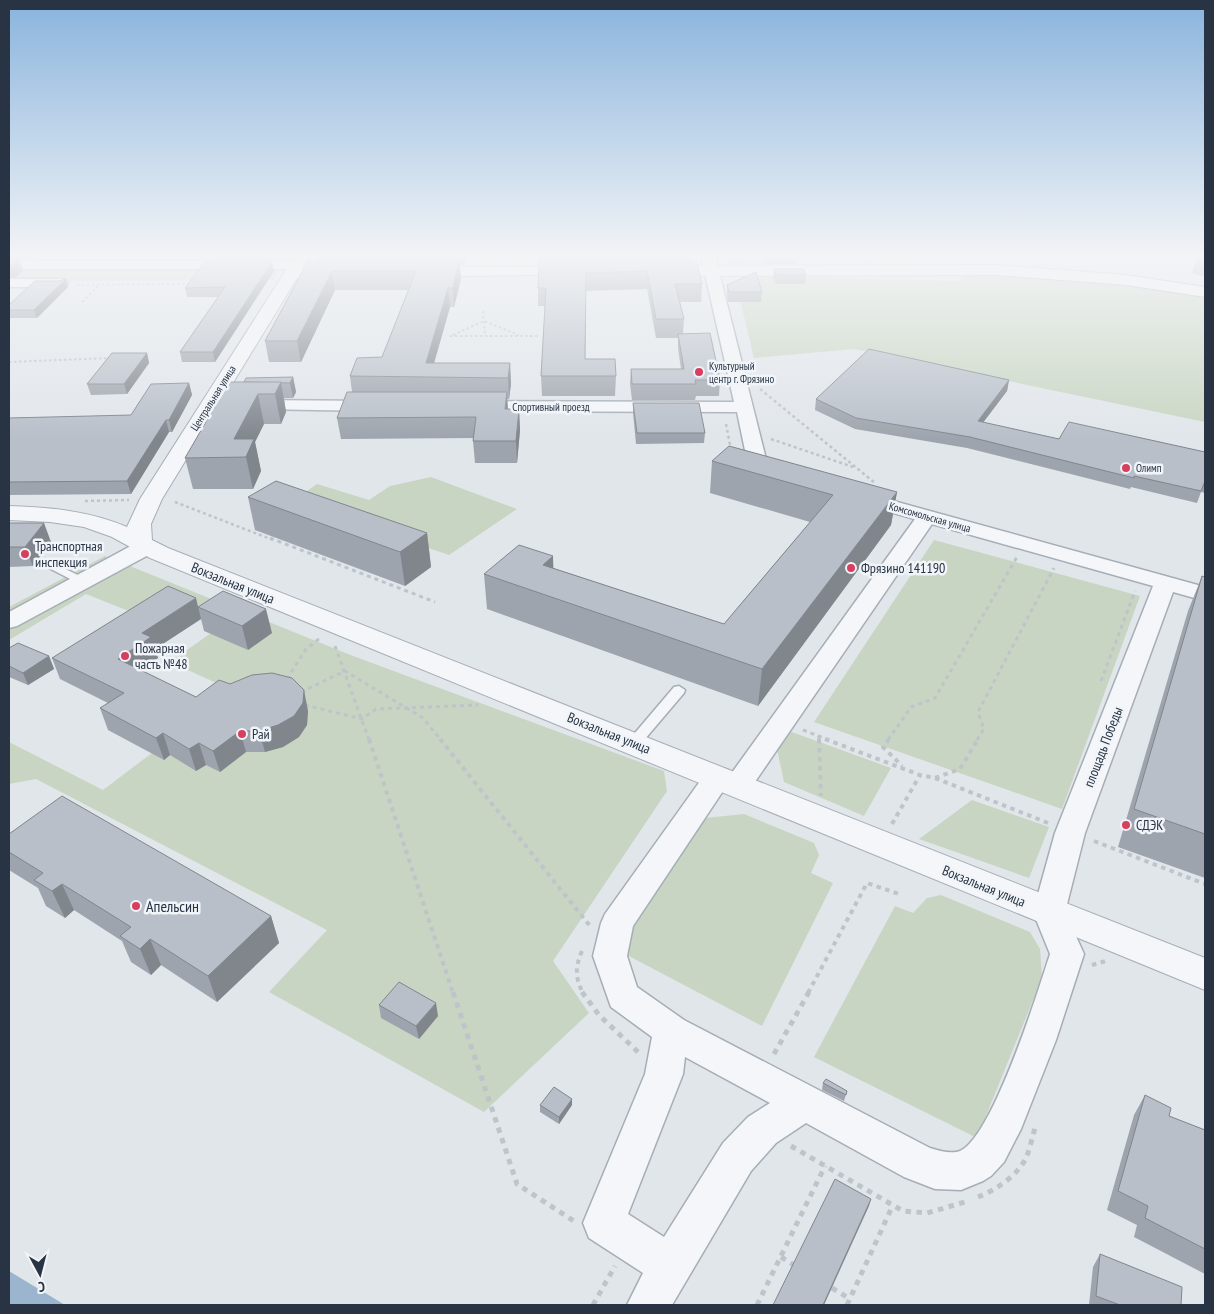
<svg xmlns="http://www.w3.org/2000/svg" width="1214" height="1314" font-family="'PT Sans Narrow',sans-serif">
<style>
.built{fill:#cfd5dd}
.green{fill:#c8d5c2}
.water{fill:#9ab5cd}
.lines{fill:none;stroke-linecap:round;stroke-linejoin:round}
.service-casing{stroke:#a6adb6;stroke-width:3}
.minor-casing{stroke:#a6adb6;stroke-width:3}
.tertiary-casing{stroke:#a6adb6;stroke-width:2}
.path-far4{stroke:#bfc4ca;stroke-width:2;stroke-dasharray:2.5 2.5;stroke-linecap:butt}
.path-far3{stroke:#bfc4ca;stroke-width:2.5;stroke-dasharray:3 3;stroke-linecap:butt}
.path-far2{stroke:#bfc4ca;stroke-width:3;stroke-dasharray:4 4;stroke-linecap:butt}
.path-far1{stroke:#bfc4ca;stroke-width:4;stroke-dasharray:4.5 4.5;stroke-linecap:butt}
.path{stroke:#bfc4ca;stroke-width:5;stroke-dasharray:5.5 5.5;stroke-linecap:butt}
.service{fill:#f4f6f9;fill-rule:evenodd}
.minor{fill:#f4f6f9;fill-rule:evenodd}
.tertiary{fill:#f4f6f9;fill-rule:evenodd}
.wall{fill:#9ea4ad}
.shaded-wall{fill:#81868d}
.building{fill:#b8bfc9;stroke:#81868d}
.poi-dot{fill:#d73f5e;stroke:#f1f4f8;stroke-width:2}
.labels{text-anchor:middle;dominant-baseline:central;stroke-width:5;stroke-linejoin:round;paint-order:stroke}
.far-poi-label{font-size:11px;fill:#283444;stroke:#f1f4f8;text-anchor:start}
.far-street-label{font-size:11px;fill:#283444;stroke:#f1f4f8}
.poi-label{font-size:14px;fill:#283444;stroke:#f1f4f8;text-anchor:start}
.street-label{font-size:14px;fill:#283444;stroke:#f1f4f8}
.near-poi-label{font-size:16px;fill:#283444;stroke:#f1f4f8;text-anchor:start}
</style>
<rect width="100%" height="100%" fill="#e1e6eb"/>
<!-- built -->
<path class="built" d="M723,256H863L868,263L725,264Z"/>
<!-- green -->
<g class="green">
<path d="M282,266L273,280L9,281V268Z"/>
<path d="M963,276C1044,278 1126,280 1205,297V422L854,349L754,358L737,287H743L761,277L959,281Z"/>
<path d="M431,477L517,509L449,555L291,502L317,484L369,500L390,486Z"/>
<path d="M934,540L1140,596L1062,809L814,722Z"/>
<path d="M105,556L353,656L664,771L667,791L553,961L589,1013L484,1112L269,992L327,930L36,779L9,784V742L103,790L234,691L170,662L228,621L165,596L136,614L86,594L9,640V607Z"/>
<path d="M789,731L891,768L864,816L784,782L776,744Z"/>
<path d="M972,800L1049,827L1029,878L919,839Z"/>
<path d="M744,814L814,843L819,855L811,873L833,883L762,1026L625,954L631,919L705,818Z"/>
<path d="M941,895L1030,932L1040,949L1042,978L977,1138L814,1057L895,906L913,913L927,898Z"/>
</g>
<!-- water -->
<path class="water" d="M9,1271L65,1305H9Z"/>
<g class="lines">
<!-- service casing -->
<g class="service-casing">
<g id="service">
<path d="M45,559L86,579L88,581L86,583H78L41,564L39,562Z"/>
<path d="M679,686L685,690L684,693L639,746H629L627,743L629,740L674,687Z"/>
</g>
</g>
<!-- minor casing -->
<g class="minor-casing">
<g id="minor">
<path d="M701,256H715L766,459C773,466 783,468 789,476L786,480C770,484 756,473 747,460L737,412L474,411L468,410L465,406L468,402L474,401L734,402Z"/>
<path d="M9,261H296L303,265L296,269H9Z"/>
<path d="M9,279H61L66,280L68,283L66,286L61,287H9Z"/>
<path d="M252,400L377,401L383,402L386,406L383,410L377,411L246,409L243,405L246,401Z"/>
<path d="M861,492L1205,587V601L1173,592L1085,833L1065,912L1084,954L1056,1040L1021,1129L1004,1162L991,1176L983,1181L961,1190L935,1189L904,1177L806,1123L776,1143L751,1171L672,1305H627L643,1273L589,1238L583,1223L645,1074L652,1037L611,1007L593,956L601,923L605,914L708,770L718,767L728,770L731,774L915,519L854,502L851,498L854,494ZM932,524L1153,586L1055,833L1033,912L1050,954C1038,991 993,1136 960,1151C952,1154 939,1151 930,1148L684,1020L637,987L627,956L633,926L725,788L728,792L738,795L748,792ZM685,1057L770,1103L748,1117L723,1143L664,1237L628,1214L683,1074Z"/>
<path d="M146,540L154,542L157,547L154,552L17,626L9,628V612L138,542Z"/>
</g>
</g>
<!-- tertiary casing -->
<g class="tertiary-casing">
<g id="tertiary">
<path d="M295,256H307L308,258L302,268H338L343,270L346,273L343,276L338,278H297L162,499L151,524L152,540L168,548L1205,958V990L150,558L112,537L84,527L50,522L9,520V506C49,507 90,511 127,527L140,499Z"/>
<path d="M997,265L1126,275L1205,287V297L1126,285L997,275L661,276L656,274L653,271L656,268L661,266Z"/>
<path d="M575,266L580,268L583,271L580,274L423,277L418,275L415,272L418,269L423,267Z"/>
</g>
</g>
<!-- path-far4 -->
<g class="path-far4">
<path d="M77,285L191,284"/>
<path d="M82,302L100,284"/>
<path d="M483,311L485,336"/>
<path d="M453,335L484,321L519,335"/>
<path d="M450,336H540"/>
<path d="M9,362L110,358"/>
</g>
<!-- path-far3 -->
<g class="path-far3">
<path d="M760,389L875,483"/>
<path d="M726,424L731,450"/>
<path d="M771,439L853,467"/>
<path d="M85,501L129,500"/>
<path d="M175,502L273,540"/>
</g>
<!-- path-far2 -->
<g class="path-far2">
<path d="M270,538L435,602"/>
<path d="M335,646L369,740"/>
<path d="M287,679L306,649L320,638"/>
<path d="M1101,681L1135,591"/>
<path d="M301,692L345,671L423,718L441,740"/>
<path d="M305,705L362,719L376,709L478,705"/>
<path d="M803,730L829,740"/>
<path d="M819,736V740"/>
<path d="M888,740L911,707L935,698L1017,557"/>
<path d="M977,740L984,729L978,712L1054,568"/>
</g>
<!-- path-far1 -->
<g class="path-far1">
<path d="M369,739L453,993"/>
<path d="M440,739L590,926"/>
<path d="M819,739L821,796"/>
<path d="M825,739L920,775L935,778L1048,823"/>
<path d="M889,739L883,747L902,766"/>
<path d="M935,778L960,769L978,739"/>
<path d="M892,824L920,775"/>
<path d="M1094,841L1205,884"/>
<path d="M582,951C575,967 575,978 583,993"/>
<path d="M1092,965L1106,961"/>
<path d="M808,993L867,883L899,894"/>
</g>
<!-- path -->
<g class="path">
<path d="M453,992L517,1184L574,1221"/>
<path d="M582,992L599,1015L638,1052"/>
<path d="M774,1054L809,992"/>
<path d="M791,1146L903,1211L927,1213L965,1202"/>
<path d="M978,1197C996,1190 1017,1176 1026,1158C1030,1149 1032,1138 1035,1128"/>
<path d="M781,1257L794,1265"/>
<path d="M832,1288L850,1299"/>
<path d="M593,1305L615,1266"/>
<path d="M757,1305L825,1166"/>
<path d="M847,1305L893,1205"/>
</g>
<!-- service -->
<use href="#service" class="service"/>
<!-- minor -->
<use href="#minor" class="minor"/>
<!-- tertiary -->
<use href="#tertiary" class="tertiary"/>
</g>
<!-- wall -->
<g class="wall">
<path d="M9,256H40L36,259H19L23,271L16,277L9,278Z"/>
<path d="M216,256H284L282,259H216Z"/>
<path d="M316,256H466L464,265H460L461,279L454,307H450L434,363H510L511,384L509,399H507L508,409H519L520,430L517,463H475L473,441V438L341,439L337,418L352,392L350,376L382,357L408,290H335L301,362H269L265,341L317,261Z"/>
<path d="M540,256H690V261L702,284L701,302H679L684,319L683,334L720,380L719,396H696L695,400H632L630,384L631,369H681L678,348V338H656L647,289L586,291L585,359L616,376L615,396H542L541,376L545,306H538V288Z"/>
<path d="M764,256H796L795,264H767Z"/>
<path d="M1197,256H1205V277L1192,273Z"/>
<path d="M272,262L274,271L215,362H182L180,352L219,297H187L185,288Z"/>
<path d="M774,269L806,275L805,284H776L773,278Z"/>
<path d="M66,279L68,287L37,318H9V305L59,281Z"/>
<path d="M727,285L762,292L761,302H728L727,294Z"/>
<path d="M147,353L149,363L127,394L91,395L87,384Z"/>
<path d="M293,377L296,392L293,398H284L286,412L281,424H264L255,442L261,471L253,489H193L185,458L244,382Z"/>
<path d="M1009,380L1007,391L983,422L1059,439L1205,452V493L1201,492L1197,503L1131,487L1130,489L967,448L855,429L815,410L816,399Z"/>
<path d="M189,383L192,395L172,432H169L131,494L9,495V418L131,415Z"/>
<path d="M633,403L705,433L704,443L636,444L633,413Z"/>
<path d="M712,461L897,492L891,525L758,706L487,609L484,574L553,556V568L724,624L810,522L710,493Z"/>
<path d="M248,497L427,533L431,567L405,586L255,530Z"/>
<path d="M9,523L51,542L33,566L9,567Z"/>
<path d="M1202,576L1205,577V878L1118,847L1188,611Z"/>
<path d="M199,606L272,633L248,650L204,631L201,619L155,649L158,658L140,670L196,697L230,684L308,711L307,725L299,737L283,747L265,752H246L220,772L206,765L196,771L170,755L164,760L108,730L100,708L108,703L60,679L52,658Z"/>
<path d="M9,648L49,656L54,669L28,685L9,677Z"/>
<path d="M9,834L271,916L279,943L217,1002L161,965L151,975L131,962L122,941L74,910L65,918L46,906L38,888L9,870Z"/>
<path d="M379,1005L438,1016L419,1039L381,1018Z"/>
<path d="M823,1083L847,1091L844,1101L822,1090Z"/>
<path d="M1145,1095L1169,1116L1205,1130V1274L1134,1237L1137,1225L1107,1210L1134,1115Z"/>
<path d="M572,1099V1105L559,1124L540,1112V1105Z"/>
<path d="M1100,1254L1181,1305H1089L1093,1267Z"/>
</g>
<!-- shaded-wall -->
<g class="shaded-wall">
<path d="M464,256H466L464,265Z"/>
<path d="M19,259L23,271L16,277L9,278V265Z"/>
<path d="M459,261L461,279L454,307L453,288Z"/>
<path d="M272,262L274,271L215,362L213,352Z"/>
<path d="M332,271L335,290L301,362L297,341Z"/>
<path d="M66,279L68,287L37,318L34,310Z"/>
<path d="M448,288L450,307L430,377L426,363Z"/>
<path d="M147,353L149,363L127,394L124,384Z"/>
<path d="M510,363L511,384L509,399L508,378Z"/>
<path d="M293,377L296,392L293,398L290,383Z"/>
<path d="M1009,380L1007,391L976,432L978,421Z"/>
<path d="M281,382L286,412L281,424L275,394Z"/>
<path d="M189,383L192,395L172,432L169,420Z"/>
<path d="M507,392L508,413L505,409Z"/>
<path d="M258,394L264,424L255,442L261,471L253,489L246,457L234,439Z"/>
<path d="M519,409L520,430L517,463L516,441Z"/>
<path d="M166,420L169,432L131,494L127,481Z"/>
<path d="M897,492L891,525L758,706L762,669Z"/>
<path d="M44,523L51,542L33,566L25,547Z"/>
<path d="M427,533L431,567L405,586L400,552Z"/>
<path d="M553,556L554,590L543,565Z"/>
<path d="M196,598L201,619L155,649L158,658L125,680L118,659L142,633Z"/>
<path d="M266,609L272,633L248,650L242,626Z"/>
<path d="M49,656L54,669L28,685L23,673Z"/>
<path d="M304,690L308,711L307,725L299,737L283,747L265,752L259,731Z"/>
<path d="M240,731L246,752L220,772L213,751Z"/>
<path d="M163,733L170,755L164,760L156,738Z"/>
<path d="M199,743L206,765L196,771L189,749Z"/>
<path d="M62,884L74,910L65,918L52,891Z"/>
<path d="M271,916L279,943L217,1002L208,976Z"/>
<path d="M150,939L161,965L151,975L140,949Z"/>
<path d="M436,1003L438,1016L419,1039L416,1026Z"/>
<path d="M572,1099V1105L559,1124V1117Z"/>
<path d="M871,1199L869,1206L824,1305H823Z"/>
</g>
<!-- building -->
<g class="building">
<path d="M9,259H19L12,265H9Z"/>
<path d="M308,261H459L453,288H448L426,363H510L508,378L350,376L357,358L382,357L416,271H332L297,341H265Z"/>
<path d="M539,261H694L697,263L702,284H675L684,319H656L647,271L586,273L585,359H615L616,376H541L546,288H538Z"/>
<path d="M205,262H272L213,352H180L225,287L185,288Z"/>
<path d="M774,269H803L806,275H777Z"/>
<path d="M756,272L762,292H729L727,285Z"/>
<path d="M66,279L34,310H9V305L35,281H59Z"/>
<path d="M710,333L720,380H695L696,384H632L631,369H684L678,334Z"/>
<path d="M869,349L1009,380L978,421L1059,439L1069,422L1205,452V481L1201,491L1134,476V478L970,437L856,418L816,399Z"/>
<path d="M112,353H147L124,384H87Z"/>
<path d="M293,377L290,383L244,382L246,378Z"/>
<path d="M229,382H281L275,394H258L234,439H254L246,457L185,458Z"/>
<path d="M189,383L169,420H166L127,481L9,482V418L131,415L151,384Z"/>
<path d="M347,392H507L505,409H519L516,441H473L476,417L337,418Z"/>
<path d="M633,403H699L705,433H637Z"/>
<path d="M729,446L897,492L762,669L484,574L519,545L553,556L543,565L724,624L833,495L712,461Z"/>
<path d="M276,481L427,533L400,552L248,497Z"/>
<path d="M9,523H44L25,547H9Z"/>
<path d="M1202,576L1205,577V834L1134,809Z"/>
<path d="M168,586L196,598L142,633L151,637L118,659L196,697L219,680L230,684L252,675L272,673L292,678L304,690L303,703L294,716L278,725L259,731H240L213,751L199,743L189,749L163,733L156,738L100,708L124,693L52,658Z"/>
<path d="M223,591L266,609L242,626L198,607Z"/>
<path d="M18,643L49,656L23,673L9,666V648Z"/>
<path d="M62,796L271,916L208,976L150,939L140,949L120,936L131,927L62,884L52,891L34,880L43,873L9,852V834Z"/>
<path d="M399,982L436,1003L416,1026L379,1005Z"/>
<path d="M826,1079L847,1091L846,1095L823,1083Z"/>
<path d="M554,1087L572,1099L559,1117L540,1105Z"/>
<path d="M1145,1095L1171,1108L1169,1116L1205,1130V1249L1145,1218L1148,1206L1118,1191Z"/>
<path d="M835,1179L871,1199L823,1305H773Z"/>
<path d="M1100,1254L1182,1287L1181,1305H1120L1096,1296Z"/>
</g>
<!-- sky -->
<linearGradient id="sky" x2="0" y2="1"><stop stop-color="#89b4dd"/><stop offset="0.58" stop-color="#f2f4f6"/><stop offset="1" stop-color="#f2f4f6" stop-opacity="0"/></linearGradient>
<rect width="1214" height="440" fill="url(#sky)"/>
<!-- markers -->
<g class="poi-dot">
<circle cx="699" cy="372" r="5"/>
<circle cx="1126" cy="468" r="5"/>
<circle cx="25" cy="554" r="5"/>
<circle cx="851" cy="568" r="5"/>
<circle cx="125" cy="656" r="5"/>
<circle cx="242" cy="734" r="5"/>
<circle cx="1126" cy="825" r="5"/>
<circle cx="136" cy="906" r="5"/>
</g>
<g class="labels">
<!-- far-poi labels -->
<g class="far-poi-label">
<text x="709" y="366">Культурный<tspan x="709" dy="13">центр г. Фрязино</tspan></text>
<text x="1136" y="468">Олимп</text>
</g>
<!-- far-street labels -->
<g class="far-street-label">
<text transform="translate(213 398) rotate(-58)">Центральная улица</text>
<text x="551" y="407">Спортивный проезд</text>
<text transform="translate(930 517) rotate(16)">Комсомольская улица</text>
</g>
<!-- poi labels -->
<g class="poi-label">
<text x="35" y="546">Транспортная<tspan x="35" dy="16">инспекция</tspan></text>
<text x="861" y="568">Фрязино 141190</text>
<text x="135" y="648">Пожарная<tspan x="135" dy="16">часть №48</tspan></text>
<text x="252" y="734">Рай</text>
<text x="1136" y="825">СДЭК</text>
</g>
<!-- street labels -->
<g class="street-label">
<text transform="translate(233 583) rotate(22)">Вокзальная улица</text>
<text transform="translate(609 733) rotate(22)">Вокзальная улица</text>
<text transform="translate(1103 747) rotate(-69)">площадь Победы</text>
<text transform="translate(984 886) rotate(22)">Вокзальная улица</text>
</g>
<!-- near-poi labels -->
<g class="near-poi-label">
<text x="146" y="906">Апельсин</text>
</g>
</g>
<!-- border -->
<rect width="1214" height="1314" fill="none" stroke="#283444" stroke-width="20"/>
<!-- north arrow -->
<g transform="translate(40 1274) rotate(173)" stroke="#f1f4f8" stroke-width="4" paint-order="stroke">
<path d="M0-4L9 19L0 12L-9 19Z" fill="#283444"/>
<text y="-8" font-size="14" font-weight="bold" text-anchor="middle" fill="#283444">С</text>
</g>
</svg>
